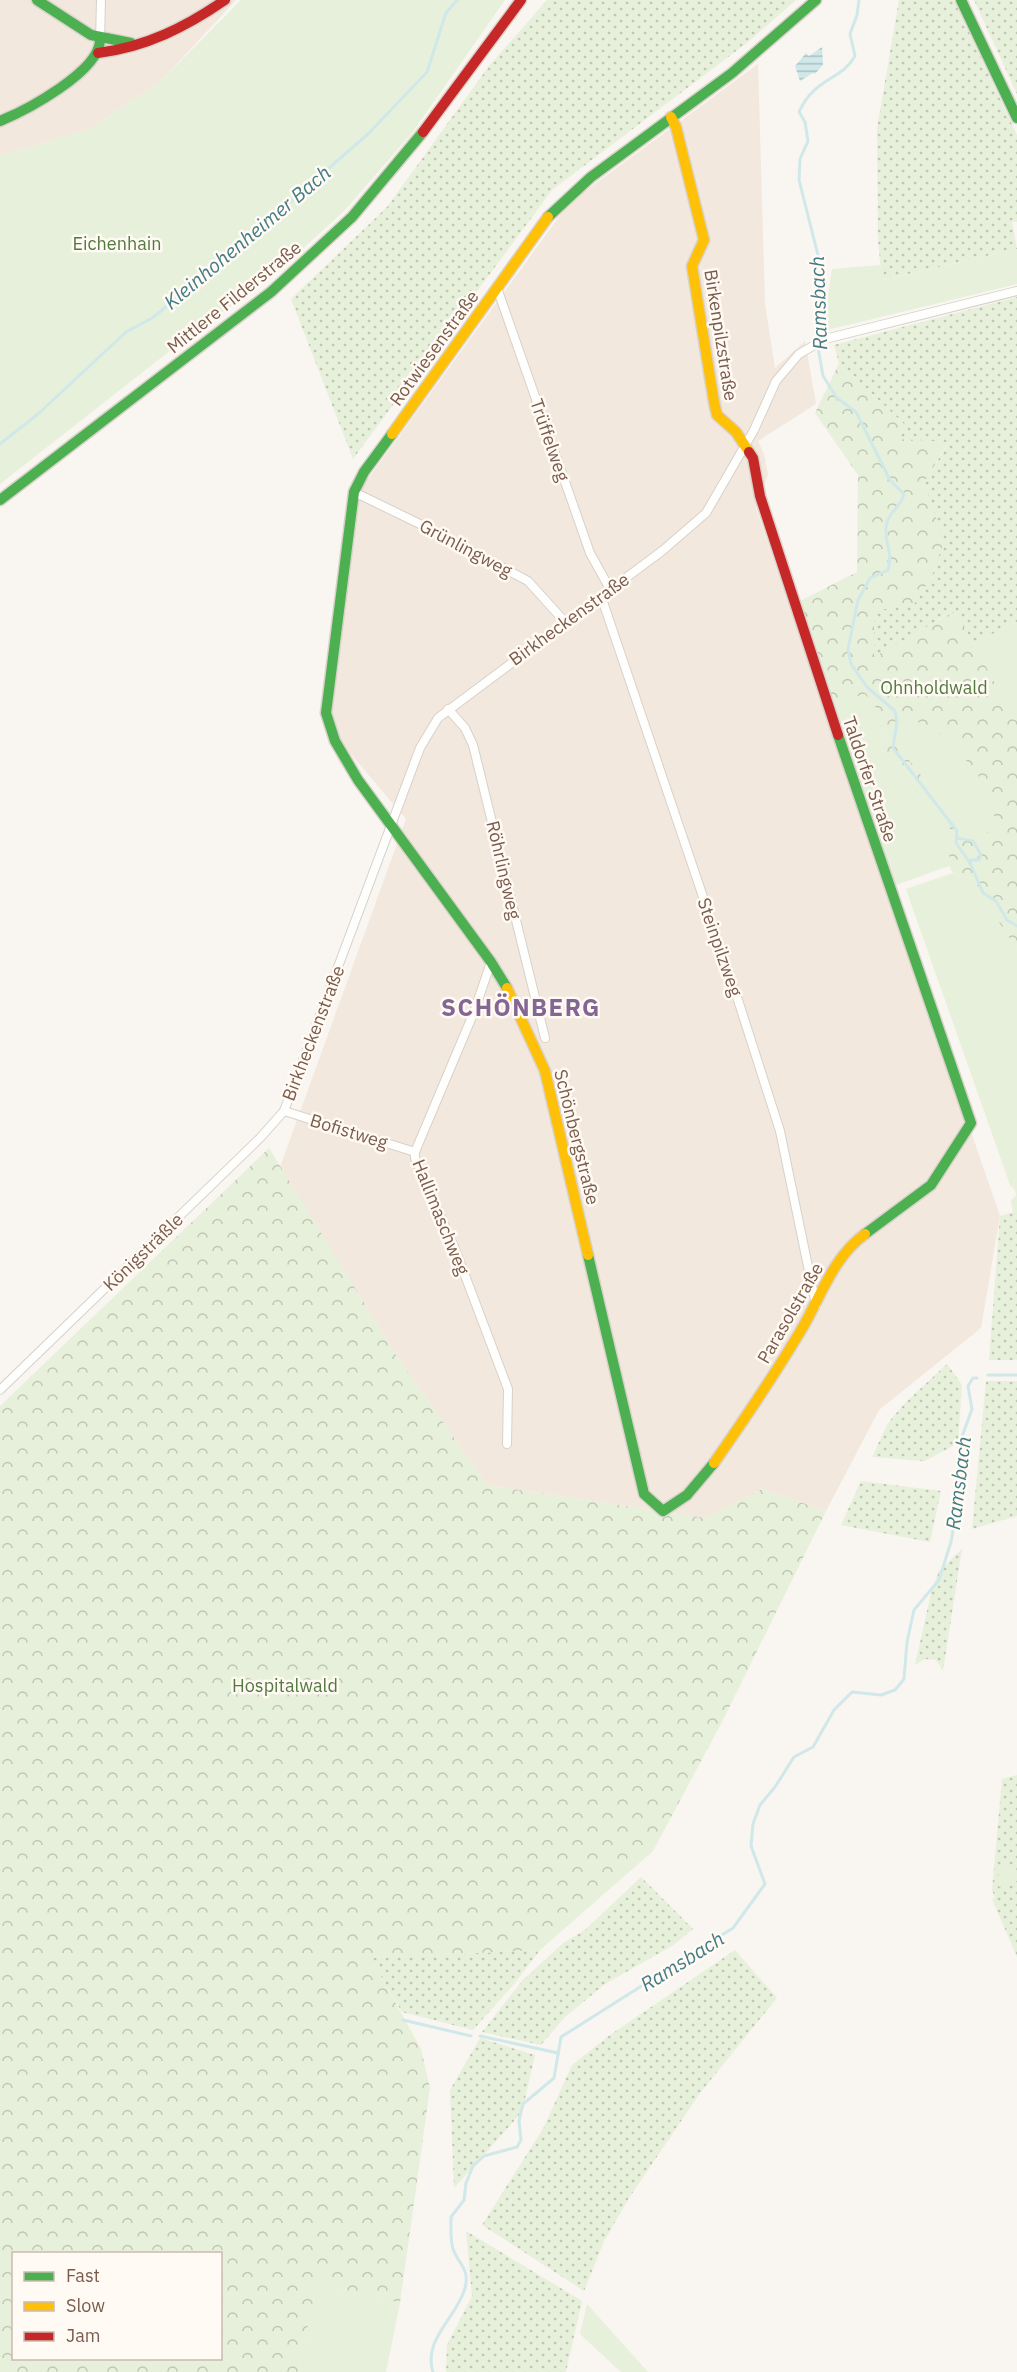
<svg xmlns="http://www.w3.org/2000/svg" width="1017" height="2372" font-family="'IBM Plex Sans',sans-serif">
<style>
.residential{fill:#f2e8de}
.grass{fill:url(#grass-dots)}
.forest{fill:url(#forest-crowns);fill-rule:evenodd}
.green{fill:#e7f0db}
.water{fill:url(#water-rules)}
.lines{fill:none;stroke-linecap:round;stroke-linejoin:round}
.stream{stroke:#d0e8ea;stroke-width:3}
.street-casing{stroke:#d7d1cb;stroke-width:10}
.fast-casing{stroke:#d9d2cb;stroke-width:13}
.slow-casing{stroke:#d9d2cb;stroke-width:13}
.jam-casing{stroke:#d9d2cb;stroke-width:13}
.street{stroke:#fefefd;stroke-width:8}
.fast{stroke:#4caf50;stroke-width:10}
.slow{stroke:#ffc107;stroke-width:10}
.jam{stroke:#c62828;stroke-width:10}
.labels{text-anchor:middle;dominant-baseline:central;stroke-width:5;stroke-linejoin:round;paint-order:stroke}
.park-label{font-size:18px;fill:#537a41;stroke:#fffaf3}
.street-label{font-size:18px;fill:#7a5c4d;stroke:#fffaf3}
.water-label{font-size:20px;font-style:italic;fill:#437c86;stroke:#fffaf3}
.district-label{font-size:24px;font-weight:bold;letter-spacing:1.5px;fill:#846695;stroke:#fffaf3}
</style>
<defs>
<pattern id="grass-dots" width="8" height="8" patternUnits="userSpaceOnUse" patternTransform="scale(1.5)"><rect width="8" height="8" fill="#e7f0db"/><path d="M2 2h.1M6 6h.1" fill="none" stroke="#c0c6b4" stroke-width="1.8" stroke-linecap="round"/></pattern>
<pattern id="forest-crowns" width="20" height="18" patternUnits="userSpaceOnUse" patternTransform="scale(1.5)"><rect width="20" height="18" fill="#e7f0db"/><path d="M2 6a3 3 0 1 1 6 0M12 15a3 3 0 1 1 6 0" fill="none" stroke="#c0c6b4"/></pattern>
<pattern id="water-rules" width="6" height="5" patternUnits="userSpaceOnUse" patternTransform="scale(1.5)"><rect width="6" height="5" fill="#d0e8ea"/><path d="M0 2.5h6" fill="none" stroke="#aebfc0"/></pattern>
</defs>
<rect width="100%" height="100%" fill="#f9f5f0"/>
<!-- residential -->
<g class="residential">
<path d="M0,0H236L161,81L90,129L0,156Z"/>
<path d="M758,64L765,304L775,368L805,341L816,404L758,441L764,454L768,475L756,508L1000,1216L981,1328L879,1410L826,1511L762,1489L705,1518L487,1485L396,1355L280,1167L406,819L338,739L331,711L360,490L569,203Z"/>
</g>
<!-- grass -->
<g class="grass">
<path d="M547,0H796L748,42L552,190L353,459L291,299L387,207L489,66Z"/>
<path d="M899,0H954L1017,135V222H1012L1017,249L882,280L878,241L877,128Z"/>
<path d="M974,0H1017V94Z"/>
<path d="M1017,297V622L974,643L952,612L874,658L873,611L914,604L932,576L943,541L924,483L948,443L899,439L905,425L839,363L834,345Z"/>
<path d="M1017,1211V1360H989L1000,1216Z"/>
<path d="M947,1364L962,1385L958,1443L925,1461L872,1457L888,1423L905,1403Z"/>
<path d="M986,1381H1017V1516L972,1529Z"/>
<path d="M861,1481L941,1491L930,1542L841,1525Z"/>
<path d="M962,1549L943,1671L936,1660L925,1659L915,1665L931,1593L938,1572Z"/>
<path d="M1017,1775V1957L992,1899L995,1898L992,1890L1002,1779Z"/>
<path d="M641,1877L693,1929L672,1946L605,1984L565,2017L541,2045L482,2032L522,1981L563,1943L585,1930Z"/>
<path d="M540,1950L515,1983L473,2030L402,2012L370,1958Z"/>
<path d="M735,1950L777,1998L700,2093L629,2198L604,2241L584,2291L482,2225L544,2127L572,2065L610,2035Z"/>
<path d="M480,2038L535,2055L522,2112L454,2188L450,2090Z"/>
<path d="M466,2231L582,2301L566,2372H446L447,2345L472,2296Z"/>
</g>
<!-- forest -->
<g class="forest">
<path d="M839,363L905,425L899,439L948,442L924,483L944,541L932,576L914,604L874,611V657L953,612L974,643L1014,720L1017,719V950L970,878L953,873L945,859L937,809L942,807L955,817L919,772L940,804L931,807L912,779L885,750L886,720L833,704L798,602L857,572L858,475L815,413Z"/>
<path d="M269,1148L396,1355L487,1485L705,1518L762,1489L826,1511L724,1718L653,1851L540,1950L371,1958L421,2049L430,2088L400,2303L317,2284L298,2372H0V1406ZM14,2254H220V2358H14Z"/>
</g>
<!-- green -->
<g class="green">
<path d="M241,0H505L412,133L345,210L274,275L176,346L0,484V156L90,129L161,81Z"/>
<path d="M1017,249V284L823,331L832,269L880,265L883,280Z"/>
<path d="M1017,622V719L1014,720L974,643Z"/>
<path d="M865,694L886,720L885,750L912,779L931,807L940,804L919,772L899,749L905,715L950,739L979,777L999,828L976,836L962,833L955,817L946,814L942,807L938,809L953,834L944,839L952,865L896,885L833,704Z"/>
<path d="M953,873L970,878L1017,950V1211L1013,1212L1011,1201L1016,1195L1015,1190L1010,1185L906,889Z"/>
<path d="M1016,1864L1017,1881L999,1887L998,1869Z"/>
<path d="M317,2284L400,2303L386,2372H298Z"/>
<path d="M587,2304L648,2372H621L580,2334Z"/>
</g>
<!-- water -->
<path class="water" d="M822,47L823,65L815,74L813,73L800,81L795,66L806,53L809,56Z"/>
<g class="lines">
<!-- stream -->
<g class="stream">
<path d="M859,0L857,15L850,34L855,56C842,80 814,78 799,112L805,122L808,141L800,159L799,180L821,267L817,290L819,303L815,330L823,376L837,398L856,412L890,480L904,494C901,507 890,511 887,522C882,539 894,553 888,570L870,578L858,600L848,649L851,664L867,687L895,711L897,722L893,748L957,831L956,843L970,863L983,893L996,901L1007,920L1017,926"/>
<path d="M0,444L38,414L126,332L152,318L220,264L369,133L427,72L446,13L457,0"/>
<path d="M957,838L973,841L981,855L979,860H971L970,863"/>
<path d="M988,1375H1017"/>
<path d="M403,2020L471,2036"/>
<path d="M480,2036L558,2053"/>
<path d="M433,2372C422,2340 458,2316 465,2288C470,2269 459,2265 453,2249C450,2239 451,2227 451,2217L464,2200L466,2183L473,2166L484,2156L517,2147L521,2140L519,2121L523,2104L554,2078L561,2037L733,1928L765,1884L751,1846L753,1824L760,1805L775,1787L794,1757L813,1747L834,1710L852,1692L881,1695L895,1690L904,1679L907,1642L914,1610L939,1580L951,1542L959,1494V1445L972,1409L968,1386L973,1378H977"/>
</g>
<!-- street casing -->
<g class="street-casing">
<g id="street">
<path d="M100,41L101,0"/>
<path d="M497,288L590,553L610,589"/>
<path d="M354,492L428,528L528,581L565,622"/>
<path d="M601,596L738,1000L780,1131L816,1305"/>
<path d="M448,709L465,728L473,745L545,1038"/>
<path d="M491,962L474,1012L415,1152V1158L455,1249L508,1389L507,1444"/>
<path d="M284,1111L415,1152"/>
<path d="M0,1390L260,1138L284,1111L420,748L438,718L662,551L706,513L754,430L776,381L799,354L825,339L1017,291"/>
</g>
</g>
<!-- fast casing -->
<g class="fast-casing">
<g id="fast">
<path d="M37,0L91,35L131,43"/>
<path d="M961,0L1017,118"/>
<path d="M0,121C27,110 98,72 100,41"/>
<path d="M548,217L591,177L732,73L816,0"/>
<path d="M392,434L364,472L354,492L326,713L335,741L358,780L491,962L507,988"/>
<path d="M0,500L271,292L352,217L423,132"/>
<path d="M838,735L971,1123L931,1185L865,1234"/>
<path d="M588,1255L644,1494L663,1511L687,1495L714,1463"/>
</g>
</g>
<!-- slow casing -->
<g class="slow-casing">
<g id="slow">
<path d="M671,117L676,127L704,240L692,266L714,402L717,415L736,432L749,452"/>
<path d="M392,434L548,217"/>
<path d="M507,988L545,1071L588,1255"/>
<path d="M714,1463C744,1420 773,1377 800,1332C820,1299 832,1258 865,1234"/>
</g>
</g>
<!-- jam casing -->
<g class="jam-casing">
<g id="jam">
<path d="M98,53C146,47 186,27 225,0"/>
<path d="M423,132L521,0"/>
<path d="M749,452L753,458L760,496L838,735"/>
</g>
</g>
<!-- street -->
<use href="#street" class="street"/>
<!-- fast -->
<use href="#fast" class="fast"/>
<!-- slow -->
<use href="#slow" class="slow"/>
<!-- jam -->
<use href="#jam" class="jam"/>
</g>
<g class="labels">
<!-- park labels -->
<g class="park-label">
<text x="117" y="243">Eichenhain</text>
<text x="934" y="687">Ohnholdwald</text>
<text x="285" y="1685">Hospitalwald</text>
</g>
<!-- street labels -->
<g class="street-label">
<text transform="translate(234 297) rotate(-39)">Mittlere Filderstraße</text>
<text transform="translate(721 335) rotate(81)">Birkenpilzstraße</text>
<text transform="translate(434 348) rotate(-54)">Rotwiesenstraße</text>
<text transform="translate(550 440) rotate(71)">Trüffelweg</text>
<text transform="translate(466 548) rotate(28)">Grünlingweg</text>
<text transform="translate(569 619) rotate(-36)">Birkheckenstraße</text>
<text transform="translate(870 779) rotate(71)">Taldorfer Straße</text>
<text transform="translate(504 870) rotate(77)">Röhrlingweg</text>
<text transform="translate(720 947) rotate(71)">Steinpilzweg</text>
<text transform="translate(313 1033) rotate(-69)">Birkheckenstraße</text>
<text transform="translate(349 1131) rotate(17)">Bofistweg</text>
<text transform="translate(577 1137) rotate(76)">Schönbergstraße</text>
<text transform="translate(441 1217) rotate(68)">Hallimaschweg</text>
<text transform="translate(143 1252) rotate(-44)">Königsträßle</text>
<text transform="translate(790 1313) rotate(-60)">Parasolstraße</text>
</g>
<!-- water labels -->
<g class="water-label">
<text transform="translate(247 237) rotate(-40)">Kleinhohenheimer Bach</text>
<text transform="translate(818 303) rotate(-92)">Ramsbach</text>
<text transform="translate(958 1483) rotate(-83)">Ramsbach</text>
<text transform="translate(682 1961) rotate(-32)">Ramsbach</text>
</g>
<!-- district labels -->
<g class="district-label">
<text x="521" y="1007">SCHÖNBERG</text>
</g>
</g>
<!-- legend -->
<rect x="12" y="2252" width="210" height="108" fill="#fffaf3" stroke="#cabbb1" stroke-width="1.5"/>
<rect x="24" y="2272" width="30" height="9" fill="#4caf50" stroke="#cabbb1" stroke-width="1.5"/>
<text x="66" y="2282" font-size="18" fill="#7a5c4d">Fast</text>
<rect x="24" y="2302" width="30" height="9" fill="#ffc107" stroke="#cabbb1" stroke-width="1.5"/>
<text x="66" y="2312" font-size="18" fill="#7a5c4d">Slow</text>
<rect x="24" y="2332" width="30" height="9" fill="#c62828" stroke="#cabbb1" stroke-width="1.5"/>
<text x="66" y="2342" font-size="18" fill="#7a5c4d">Jam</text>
</svg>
